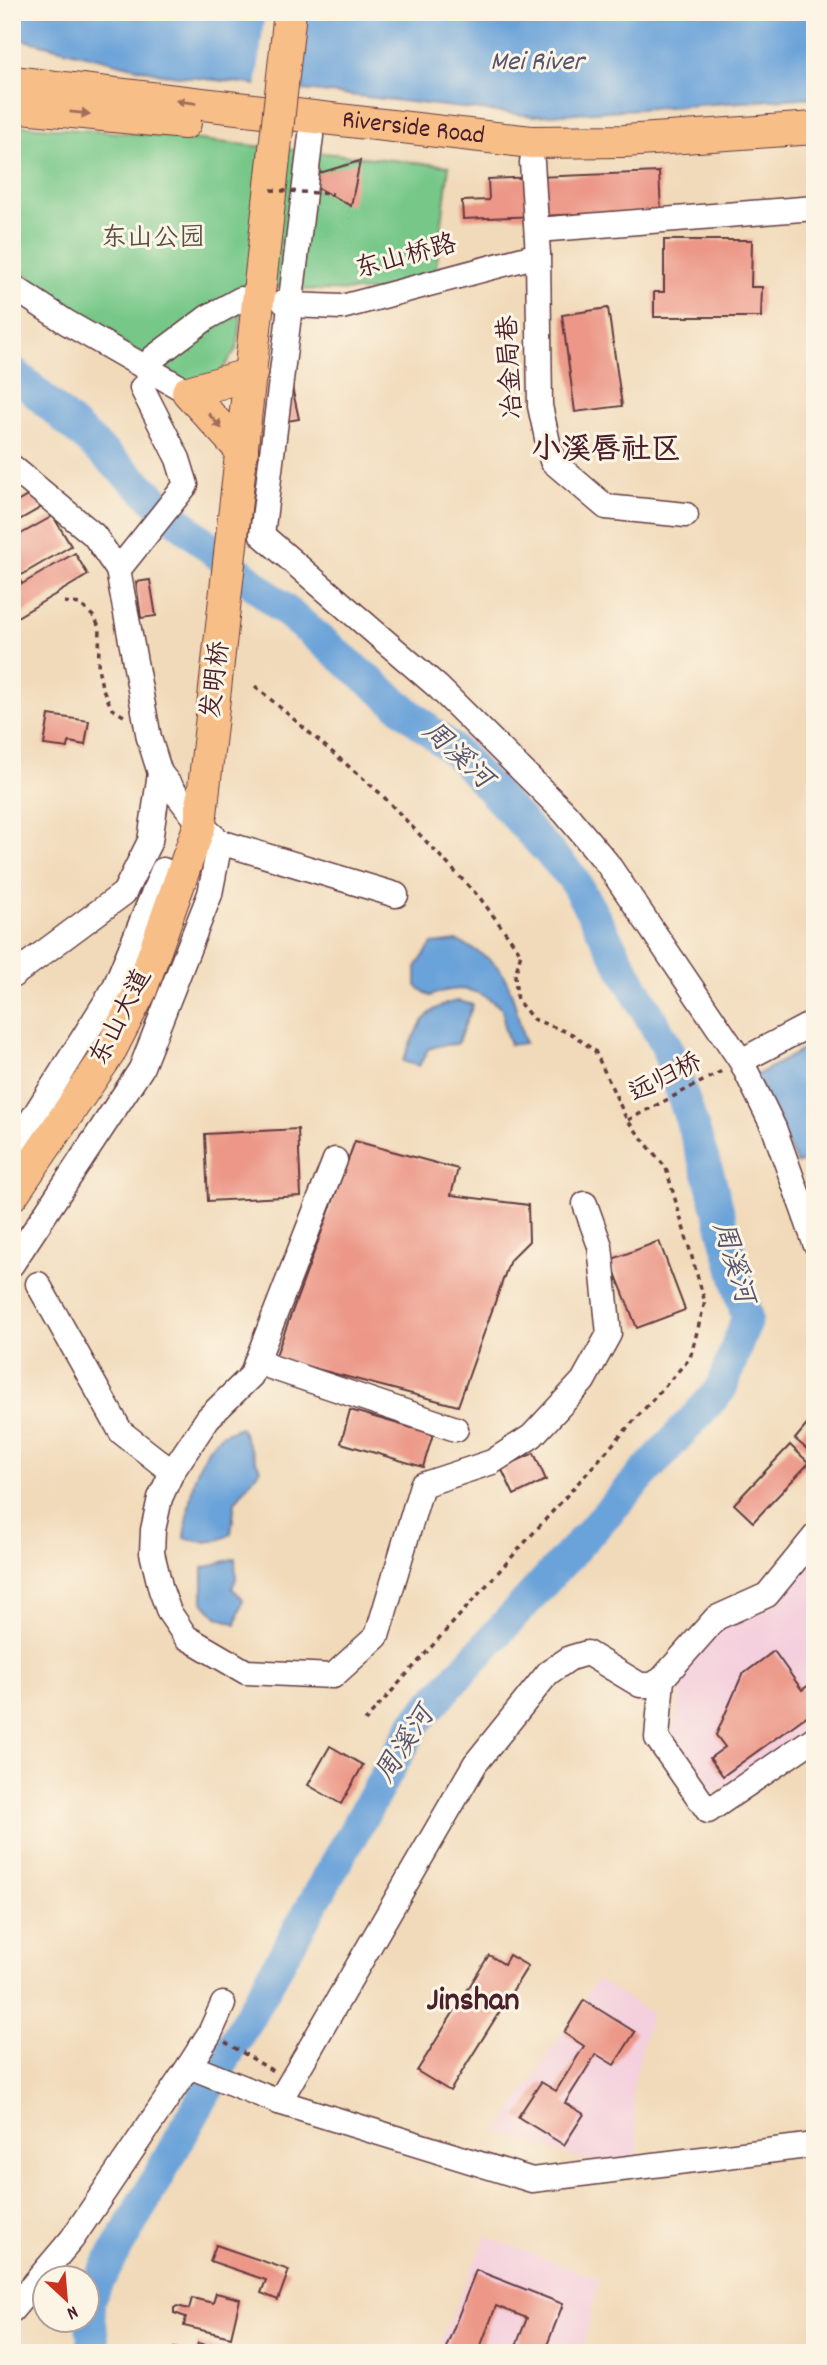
<svg xmlns="http://www.w3.org/2000/svg" width="827" height="2365" font-family="Dekko,'LXGW WenKai TC',sans-serif">
<style>
.built{fill:#f4cfdd}
.green{fill:#76c788;stroke:#60735a;stroke-width:2}
.water{fill:#6ba3d9;stroke:#5a6182;stroke-width:2}
.pier{fill:#f1daba}
.lines{fill:none;stroke-linecap:round;stroke-linejoin:round}
.river{stroke:#6ba3d9;stroke-width:32}
.building{fill:#ec9787}
.minor-casing{stroke:#633b40;stroke-width:27}
.major-casing{stroke:#633b40;stroke-width:34}
.path{stroke:#633b40;stroke-width:3.5;stroke-dasharray:5 5;stroke-linecap:butt}
.minor{stroke:#fff;stroke-width:24}
.major{stroke:#f7be88;stroke-width:32}
.major-bridge-casing{stroke:#633b40;stroke-width:34;stroke-linecap:butt}
.path-bridge{stroke:#633b40;stroke-width:3.5;stroke-dasharray:5 5;stroke-linecap:butt}
.major-bridge{stroke:#f7be88;stroke-width:32}
.oneway{fill:#a06e5a}
.labels{text-anchor:middle;dominant-baseline:central;stroke-width:6;stroke-linejoin:round;paint-order:stroke}
.street-label{font-size:26px;fill:#4a1f2b;stroke:#fcf5e5}
.park-label{font-size:26px;fill:#575147;stroke:#fcf5e5}
.water-label{font-size:28px;font-style:italic;fill:#575471;stroke:#fcf5e5}
.quarter-label{font-size:30px;font-weight:bold;fill:#4a1f2b;stroke:#fcf5e5}
.district-label{font-size:33px;font-weight:bold;fill:#4a1f2b;stroke:#fcf5e5}
</style>
<rect width="100%" height="100%" fill="#fcf5e5"/>
<filter id="ink" filterUnits="userSpaceOnUse"><feTurbulence type="fractalNoise" baseFrequency=".0143" numOctaves="2"/><feDisplacementMap in="SourceGraphic" scale="14" xChannelSelector="R" yChannelSelector="G"/><feConvolveMatrix kernelMatrix="1 2 1 2 8 2 1 2 1" color-interpolation-filters="sRGB"/></filter>
<filter id="wash" filterUnits="userSpaceOnUse"><feTurbulence type="fractalNoise" baseFrequency=".00686" numOctaves="4" result="noise"/><feDisplacementMap in="SourceGraphic" scale="28" xChannelSelector="R" yChannelSelector="G"/><feGaussianBlur stdDeviation="1.57" result="paint"/><feColorMatrix in="noise" values="0 0 0 0 0 0 0 0 0 0 0 0 0 0 0 0 0 1.4 0 .05"/><feComposite in="paint" operator="in"/></filter>
<g filter="url(#wash)">
<rect width="100%" height="100%" fill="#f1daba"/>
<!-- built -->
<g class="built">
<path d="M815,1558V1722L711,1795L671,1745L689,1651L745,1613L775,1605Z"/>
<path d="M597,1979L651,2013L632,2089L639,2160H584L498,2132Z"/>
<path d="M486,2236L599,2279L582,2353H436Z"/>
<path d="M815,2336V2353H767L780,2346Z"/>
</g>
<!-- green -->
<path class="green" d="M12,125L150,135L449,166L433,293L245,288L237,348L218,376L190,383L51,300L12,260Z"/>
<!-- water -->
<g class="water">
<path d="M12,12H815V97L533,116L162,74L12,37Z"/>
<path d="M458,941C472,949 489,956 499,969C514,988 518,1021 525,1043L510,1045L504,1027L503,1010C481,989 459,983 430,996L416,986V967L432,944Z"/>
<path d="M459,1001L473,1005L457,1044L442,1045L428,1049L419,1066L403,1061C415,1032 424,1005 459,1001Z"/>
<path d="M815,1043V1153L810,1159L797,1164L755,1076Z"/>
<path d="M240,1427L260,1469L235,1502L231,1534C215,1544 202,1543 185,1538C189,1504 192,1459 220,1436C226,1432 234,1430 240,1427Z"/>
<path d="M235,1558L236,1579L232,1588L243,1599L236,1624L217,1617L203,1602V1568Z"/>
</g>
<!-- pier -->
<path class="pier" d="M265,12H306L297,94L256,89Z"/>
<g class="lines">
<!-- river -->
<path class="river" d="M12,371L190,531L460,756L572,877L666,1045L710,1179L747,1318L721,1389L416,1722L88,2300L94,2348L97,2353"/>
</g>
<g id="blocks">
<!-- building -->
<g class="building">
<path d="M360,161L351,206L317,188L316,174Z"/>
<path d="M659,172L661,211L463,219L462,201L489,200L488,179Z"/>
<path d="M664,240H752L751,287H762L761,317H654V292H664Z"/>
<path d="M608,308L622,406L575,412L562,315Z"/>
<path d="M290,378L299,419L281,422Z"/>
<path d="M41,488L49,503L12,524V505Z"/>
<path d="M53,516L71,546L18,577L22,584L75,553L88,575L12,620V539Z"/>
<path d="M150,580L156,616L141,618L136,582Z"/>
<path d="M49,715L89,721L85,745L69,742L68,748L44,745Z"/>
<path d="M298,1129L301,1196L208,1201L205,1134Z"/>
<path d="M355,1141L458,1169L451,1195L528,1205L529,1241L510,1260L458,1406L275,1358Z"/>
<path d="M659,1241L685,1310L637,1328L610,1260Z"/>
<path d="M350,1410L433,1434L423,1467L341,1443Z"/>
<path d="M815,1415V1456L795,1439Z"/>
<path d="M790,1445L809,1463L753,1522L734,1504Z"/>
<path d="M534,1453L546,1480L514,1495L501,1468Z"/>
<path d="M774,1651L802,1690L809,1685L815,1694V1710L723,1776L710,1758L725,1747L716,1735L742,1675Z"/>
<path d="M330,1746L363,1765L341,1804L308,1785Z"/>
<path d="M489,1955L504,1964L509,1955L528,1966L450,2091L417,2071Z"/>
<path d="M584,2000L635,2032L614,2065L596,2054L565,2103L584,2114L564,2145L518,2117L541,2082L556,2091L584,2046L564,2033Z"/>
<path d="M216,2245L289,2270L278,2300L261,2293L266,2280L210,2261Z"/>
<path d="M476,2270L563,2304L544,2353H513L527,2318L496,2306L478,2353H444Z"/>
<path d="M216,2293L240,2299L231,2337L184,2326L186,2317L174,2313V2308L177,2306L189,2309L192,2298L213,2303Z"/>
<path d="M198,2343L223,2350L222,2353H195Z"/>
<path d="M174,2348L189,2352V2353H172Z"/>
</g>
</g>
</g>
<g filter="url(#ink)">
<use href="#blocks" fill-opacity="0" stroke="#633b40" stroke-width="2"/>
<g class="lines">
<!-- minor casing -->
<g class="minor-casing">
<g id="minor">
<path d="M311,136L262,535L438,687L565,813L607,863L741,1061L774,1128L815,1243"/>
<path d="M532,162L538,255L540,406L552,461L606,507L686,515"/>
<path d="M537,230L815,208"/>
<path d="M12,286L66,322L188,392"/>
<path d="M284,302L289,305L342,307L538,255"/>
<path d="M153,358L208,317L241,299"/>
<path d="M12,467L94,535L118,570L149,738L160,773L200,824L220,842L210,894L141,1069L12,1264"/>
<path d="M118,570L186,485L178,459L142,388"/>
<path d="M220,842L396,895"/>
<path d="M12,976L124,893L150,841L160,773"/>
<path d="M741,1061L815,1022"/>
<path d="M12,1151L114,989L163,870"/>
<path d="M38,1284L121,1432L172,1472L160,1498L153,1530L152,1553L161,1590L169,1612L186,1637L246,1672L333,1676L377,1636L422,1485L492,1462L532,1436L583,1381L609,1334L600,1246L585,1204"/>
<path d="M256,1362L456,1429"/>
<path d="M172,1472L208,1418L251,1376L335,1160"/>
<path d="M662,1679L657,1738L708,1811L815,1738"/>
<path d="M189,2066L279,2102L532,2180L815,2145"/>
<path d="M279,2102L475,1764L548,1673L570,1658L587,1653L640,1685H652L662,1679L716,1618L767,1595L815,1536"/>
<path d="M12,2310L72,2239L189,2066L210,2033L223,2004"/>
</g>
</g>
<!-- major casing -->
<g class="major-casing">
<g id="major">
<path id="s1" d="M12,82L531,142L624,141L815,128"/>
<path d="M12,106L185,123"/>
<path d="M242,451L188,392L251,374"/>
<path d="M12,1195L109,1053L141,990L200,824L274,158"/>
</g>
</g>
<!-- path -->
<g class="path">
<path d="M64,602L80,604L95,618L100,630L98,667L102,687L112,709L124,716"/>
<path d="M255,686L381,794L480,898L521,953L515,976L517,1000L533,1019L572,1034L595,1051L627,1120L666,1168L705,1302L690,1358L365,1721"/>
<path d="M628,1120L724,1070"/>
<path d="M225,2042L273,2071"/>
</g>
<!-- minor -->
<use href="#minor" class="minor"/>
<!-- major -->
<use href="#major" class="major"/>
<!-- major-bridge casing -->
<g class="major-bridge-casing">
<path id="major-bridge" d="M274,158L290,12"/>
</g>
<!-- path-bridge -->
<path class="path-bridge" d="M271,190L333,194"/>
<!-- major-bridge -->
<use href="#major-bridge" class="major-bridge"/>
</g>
<!-- one-way arrows -->
<defs><path id="oneway-solid" d="M-6-.8H1V-3.2L6.5 0L1 3.2V.8H-6Z" transform="scale(1.75)"/></defs>
<g class="oneway">
<use href="#oneway-solid" transform="translate(186 102) rotate(-173)"/>
<use href="#oneway-solid" transform="translate(80 113) rotate(6)"/>
<use href="#oneway-solid" transform="translate(215 421) rotate(48)"/>
</g>
</g>
<g class="labels">
<!-- street labels -->
<g class="street-label">
<text stroke="none"><textPath href="#s1" startOffset="404">Riverside Road</textPath></text>
<text transform="translate(406 258) rotate(-15)">东山桥路</text>
<text transform="translate(512 367) rotate(-93)">冶金局巷</text>
<text transform="translate(217 680) rotate(-83)">发明桥</text>
<text transform="translate(122 1018) rotate(-63)">东山大道</text>
<text transform="translate(666 1079) rotate(-27)">远归桥</text>
</g>
<!-- park labels -->
<g class="park-label">
<text x="153" y="239">东山公园</text>
</g>
<!-- water labels -->
<g class="water-label">
<text x="537" y="64">Mei River</text>
<text transform="translate(456 757) rotate(43)">周溪河</text>
<text transform="translate(731 1263) rotate(73)">周溪河</text>
<text transform="translate(407 1746) rotate(-57)">周溪河</text>
</g>
<!-- quarter labels -->
<g class="quarter-label">
<text x="606" y="452">小溪唇社区</text>
</g>
<!-- district labels -->
<g class="district-label">
<text x="473" y="2002">Jinshan</text>
</g>
</g>
<!-- margin -->
<rect width="827" height="2365" fill="none" stroke="#fcf5e5" stroke-width="42"/>
<!-- north arrow -->
<g transform="translate(66 2299) rotate(154)"><circle r="33" fill="#fcf5e5" stroke="#b59f9b" stroke-width="2"/>
<path d="M0-5L12 26L0 18L-12 26Z" fill="#c8321e"/>
<text y="-10" font-size="19" font-weight="bold" text-anchor="middle" fill="#4a1f2b">N</text>
</g>
</svg>
